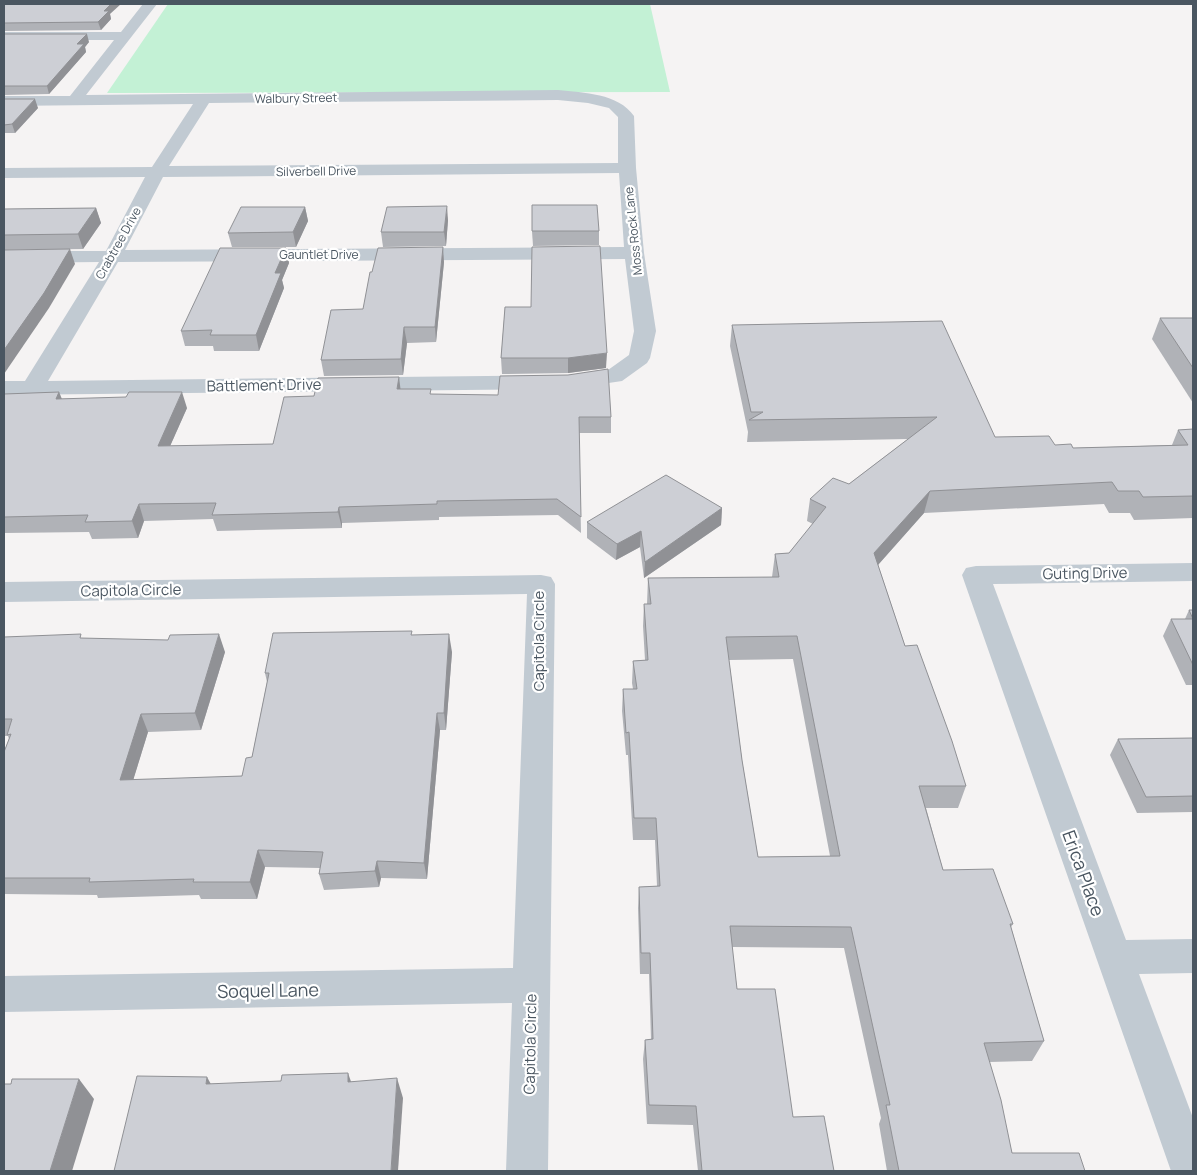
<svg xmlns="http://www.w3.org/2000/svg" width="1197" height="1175" font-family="Manrope,sans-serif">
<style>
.green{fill:#c3f1d5}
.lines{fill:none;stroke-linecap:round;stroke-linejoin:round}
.minor{fill:#c1cad2;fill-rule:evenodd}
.wall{fill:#b0b2b7;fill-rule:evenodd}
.shaded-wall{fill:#909195}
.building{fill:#cdcfd5;stroke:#909195;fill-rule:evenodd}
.labels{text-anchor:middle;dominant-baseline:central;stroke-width:4.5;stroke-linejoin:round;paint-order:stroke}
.far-street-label{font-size:12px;fill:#4a5661;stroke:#fff}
.street-label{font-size:15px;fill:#4a5661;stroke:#fff}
.near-street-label{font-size:18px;fill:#4a5661;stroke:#fff}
</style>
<rect width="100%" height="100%" fill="#f5f3f3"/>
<!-- green -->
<path class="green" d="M168,4H650L670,92L107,93Z"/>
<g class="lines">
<!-- minor -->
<g class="minor">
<path d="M143,4H157L86,95L558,90C584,93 618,93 634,116L636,168L644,253L656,331L650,358L647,363L622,381L568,389L4,395V381H25L99,262L4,263V251H106L145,177L4,178V168L152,167L193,104L4,106V96H70L114,40H4V32H121ZM558,100L588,103L609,108L618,117V163L169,166L209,103ZM619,173L624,247L125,250L163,177ZM625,259L634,331L629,355L608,370L568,375L48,381L118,262Z"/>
<path d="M1193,563V581L993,584L1126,940L1193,939V973L1139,974L1193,1118V1171H1171L962,575L966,568L976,566Z"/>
<path d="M541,575L551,577L555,584L548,1171H506L512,1003L4,1012V976L513,968L527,594L4,602V582Z"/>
</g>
</g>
<!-- wall -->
<g class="wall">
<path d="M4,4L110,14L111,19L101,30L4,31Z"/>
<path d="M4,34L89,42L85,47L86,52L49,94L4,95Z"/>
<path d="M4,99L38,108L15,133H4Z"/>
<path d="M305,207L308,221L296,247H232L228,233Z"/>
<path d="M96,208L101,223L83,249L4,250V209Z"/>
<path d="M448,220L446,246L383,247L381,232Z"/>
<path d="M532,231H599V245L533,246Z"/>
<path d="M286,248L289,263L282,280L284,288L259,351H214L213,346H185L181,331Z"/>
<path d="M444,262L436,342L407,343L403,375L324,376L321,360L363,309Z"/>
<path d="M505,307L606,368L568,373L502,374L501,358Z"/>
<path d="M1160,318H1193V403L1152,339Z"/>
<path d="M732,325L995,437L1073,448L1172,445L1178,430L1193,429V518L1134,520L1130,513H1109L1104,504L924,513L878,565L905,646L966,786L958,808H926L943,870L1013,924L1011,927L1044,1041L1032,1061L989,1062L1012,1153L1085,1171H887L879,1124L881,1118L844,948L732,947L737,989L793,1117L834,1171H698L693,1125L647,1124L643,1059L645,1040L651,1039L649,974H640L638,908L639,887L657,886L655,840H633L628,755H626L622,711L623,689H633L632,683L633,661L645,660L643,626L644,604H647L648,578L772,577L775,554L789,553L813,524L807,521L810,499L849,484L908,439L747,442L748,432L730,346ZM793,659L830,856L758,857L742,760L729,660Z"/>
<path d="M401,389L432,394L611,417V433H579L581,533L558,515L439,517V520L342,523V528L217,531L213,519L144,521L138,538L92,539L89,532L4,533V394L59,392L62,399L187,408L170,446L273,444L314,396Z"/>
<path d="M722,508L721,525L644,578L640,547L616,560L587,538V522Z"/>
<path d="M1189,610H1193V685H1186L1163,636L1171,619H1185Z"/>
<path d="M413,635L452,652L446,730H440L427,879L381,878L379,887L324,890L319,874L320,868L265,867L257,899H201L199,895L98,898L97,895L4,894V752L9,739L8,736H4V637L83,638L225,652L201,730L148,732L133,780L242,776L252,757L267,682L265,673Z"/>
<path d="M1193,738V812L1137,813L1110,755L1118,739Z"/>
</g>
<!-- shaded-wall -->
<g class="shaded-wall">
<path d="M111,4H121L110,14L111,19L101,30L98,22L104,11Z"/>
<path d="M87,34L89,42L85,47L86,52L49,94L47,86L77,44Z"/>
<path d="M35,99L38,108L15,133L12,124Z"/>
<path d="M447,206L448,220L446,246L444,232Z"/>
<path d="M305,207L308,221L296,247L293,232Z"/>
<path d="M96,208L101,223L83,249L78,234Z"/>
<path d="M443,247L444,262L436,342L435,327Z"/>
<path d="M286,248L289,263L282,280L284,288L259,351L256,335L275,273Z"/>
<path d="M70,249L75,264L49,308L4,374V350Z"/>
<path d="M404,327L407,343L403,375L401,359Z"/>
<path d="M607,353L606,368L568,373V358Z"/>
<path d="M399,377L401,393L397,389Z"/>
<path d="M59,392L65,408L56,399Z"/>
<path d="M182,392L187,408L163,462L158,446Z"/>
<path d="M930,491L924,513L869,575L874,553Z"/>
<path d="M139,504L144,521L138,538L132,521Z"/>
<path d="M339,507L342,523V528L338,512Z"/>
<path d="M722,508L721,525L644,578L645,562Z"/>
<path d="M641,531L640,547L616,560L617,544Z"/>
<path d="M219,634L225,652L201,730L195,713Z"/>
<path d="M449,634L452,652L446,730L444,713Z"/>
<path d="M437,713L440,730L427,879L424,863Z"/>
<path d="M141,714L148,732L128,797L120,780Z"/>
<path d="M258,850L265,867L257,899L250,882Z"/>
<path d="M377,861L381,878L379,887L375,871Z"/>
<path d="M348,1073L355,1093L348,1082Z"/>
<path d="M207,1077L218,1097L206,1084Z"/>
<path d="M397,1078L403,1098L398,1171H391Z"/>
<path d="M79,1079L94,1099L72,1171H50Z"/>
</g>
<!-- building -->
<g class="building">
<path d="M4,4H111L104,11H109L98,22L4,23Z"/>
<path d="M4,34H87L77,44H84L47,86H4Z"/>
<path d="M4,99H35L12,124L4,125Z"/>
<path d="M532,205H597L599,231H532Z"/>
<path d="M447,206L444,232H381L387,207Z"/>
<path d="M241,207H305L293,232L228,233Z"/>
<path d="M96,208L78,234L4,235V209Z"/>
<path d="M600,246L607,353L568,358H501L505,307H531L532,247Z"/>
<path d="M443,247L435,327H404L401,359L321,360L331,310L363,309L370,272H372L378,248Z"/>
<path d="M220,248H286L275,273H281L256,335H210L212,330L181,331Z"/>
<path d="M70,249L44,293L4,350V250Z"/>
<path d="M1160,318H1193V368Z"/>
<path d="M942,321L995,437L1049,436L1055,445L1071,444L1073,448L1188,445L1178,430L1193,429V496L1143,497L1139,491H1118L1112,482L930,491L874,553L905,646L917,645L952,741L966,786H919L943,870L993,869L1013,924H1010L1044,1041L984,1043L1001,1100L1012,1153H1079L1085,1171H899L886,1105H890L851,927L730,926L737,989H775L793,1117L824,1116L834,1171H702L696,1106L649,1105L645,1040L653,1039L650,953H641L639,887L660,886L656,818H634L629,732L626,733L623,689H637L633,661L648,660L644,604H651L648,578L779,577L775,554L789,553L826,507L810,499L833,478L849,484L937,417L749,420L763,412H751L732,325ZM797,636L840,856L758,857L742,760L726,637Z"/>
<path d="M608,369L611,417H579L581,517L557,499L437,501V504L339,507L338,512L212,515L216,503L139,504L132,521L85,522L88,515L4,517V394L59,392L56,399L126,397L129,392H182L158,446L273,444L284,397L314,396L318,378L399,377L397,389H431L430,394L498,395L500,376L568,375Z"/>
<path d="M666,475L722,508L645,562L641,531L617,544L587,522Z"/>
<path d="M1189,610H1193V619Z"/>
<path d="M1171,619H1193V665Z"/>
<path d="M412,631L411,635L449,634L444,713H437L424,863L377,861L375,871L319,874L323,852L258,850L250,882H193L194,879L89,882L90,878H4V752L11,734L7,735L12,719H4V637L81,634L80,638L168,640L170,635L219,634L195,713L141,714L120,780L242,776L246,758L252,757L269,673H265L273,633Z"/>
<path d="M1193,738V796L1146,797L1118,739Z"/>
<path d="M348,1073V1082L397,1078L391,1171H114L137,1076L207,1077L206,1084L281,1081L282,1075Z"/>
<path d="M12,1079H79L50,1171H4V1084H11Z"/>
</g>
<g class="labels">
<!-- far-street labels -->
<g class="far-street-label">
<text transform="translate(296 98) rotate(-1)">Walbury Street</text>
<text transform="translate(316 171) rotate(-1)">Silverbell Drive</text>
<text transform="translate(633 231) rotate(-96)">Moss Rock Lane</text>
<text transform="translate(118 243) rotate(-61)">Crabtree Drive</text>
<text x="319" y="254">Gauntlet Drive</text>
</g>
<!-- street labels -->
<g class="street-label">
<text transform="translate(264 385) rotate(-1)">Battlement Drive</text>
<text transform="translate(1085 573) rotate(-1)">Guting Drive</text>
<text transform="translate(131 590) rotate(-1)">Capitola Circle</text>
<text transform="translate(538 641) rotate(-90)">Capitola Circle</text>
<text transform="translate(530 1044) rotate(-89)">Capitola Circle</text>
</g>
<!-- near-street labels -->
<g class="near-street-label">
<text transform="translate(1084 873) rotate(70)">Erica Place</text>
<text transform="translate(268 990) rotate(-1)">Soquel Lane</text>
</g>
</g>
<!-- border -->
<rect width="1197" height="1175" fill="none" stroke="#4a5661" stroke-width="10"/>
</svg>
